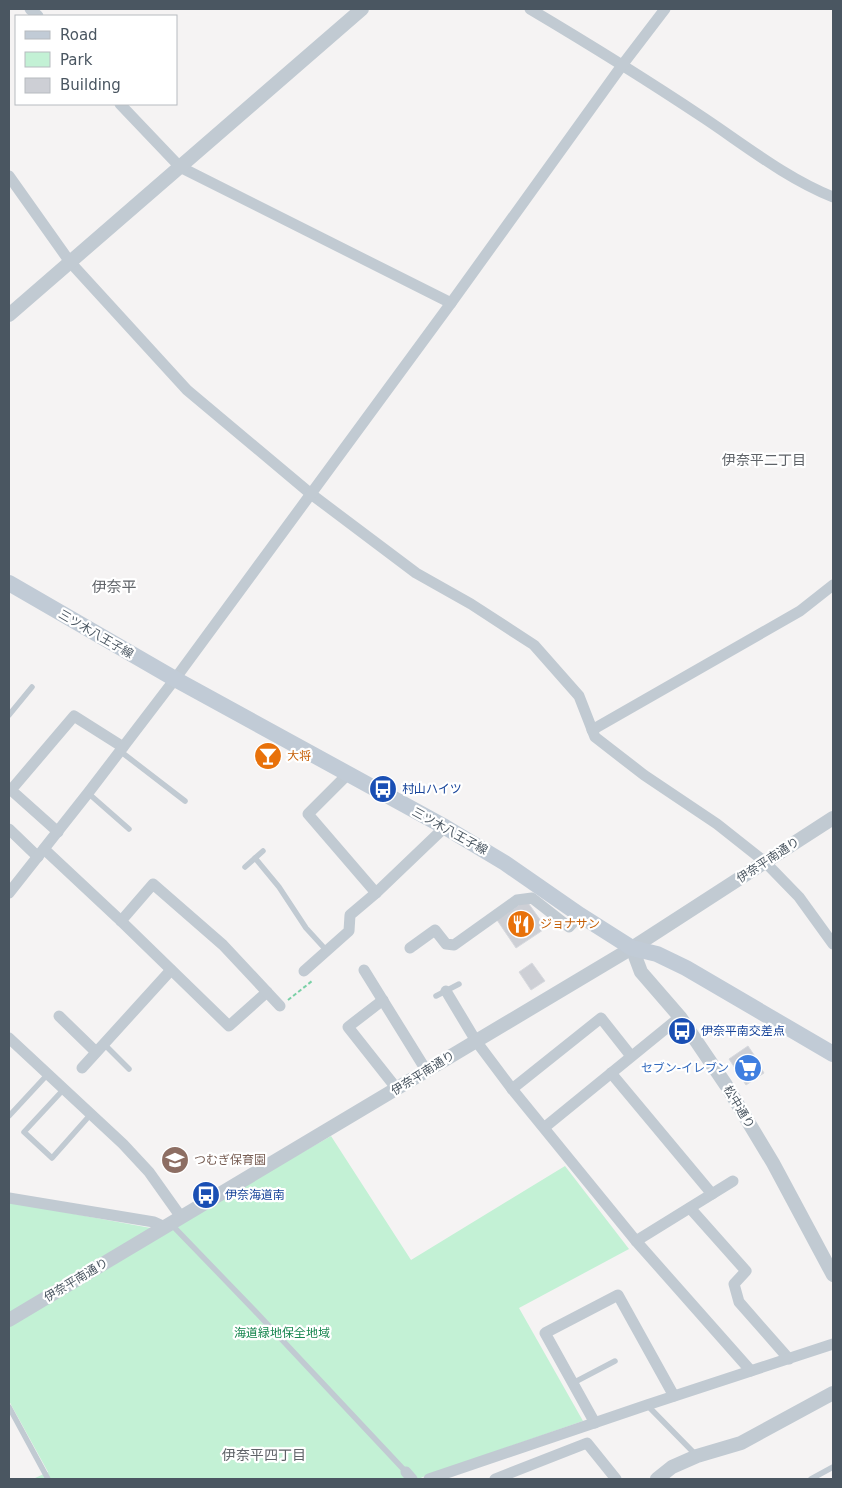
<svg xmlns="http://www.w3.org/2000/svg" width="842" height="1488" font-family="'DejaVu Sans','Noto Sans JP',sans-serif">
<style>
.green{fill:#c3f1d5}
.building{fill:#cdcfd5;stroke:#d7d9de}
.lines{fill:none;stroke-linecap:round;stroke-linejoin:round}
.path{stroke:#7ad0a6;stroke-width:2;stroke-dasharray:4 2.5;stroke-linecap:butt}
.service{stroke:#c1cad2;stroke-width:5.5}
.minor{stroke:#c1cad2;stroke-width:11}
.tertiary{stroke:#c1cad2;stroke-width:14}
.secondary{stroke:#c1cbd6;stroke-width:16}
.labels{text-anchor:middle;dominant-baseline:central;stroke-width:4.5;stroke-linejoin:round;paint-order:stroke}
.street-label{font-size:12px;fill:#4a5661;stroke:#fff}
.food-label{font-size:12px;fill:#c56008;stroke:#fff;text-anchor:start}
.transit-label{font-size:12px;fill:#164399;stroke:#fff;text-anchor:start}
.shop-label{font-size:12px;fill:#366cbe;stroke:#fff;text-anchor:end}
.education-label{font-size:12px;fill:#785e54;stroke:#fff;text-anchor:start}
.park-label{font-size:12px;fill:#17864f;stroke:#fff}
.neighbourhood-label{font-size:14px;fill:#5f6368;stroke:#fff}
.quarter-label{font-size:15px;fill:#5f6368;stroke:#fff}
</style>
<rect width="100%" height="100%" fill="#f5f3f3"/>
<!-- green -->
<path class="green" d="M331,1136L411,1260L565,1166L629,1249L519,1308L583,1421L436,1472L418,1479H33L48,1472L9,1401V1202L167,1231L183,1220Z"/>
<!-- building -->
<g class="building">
<path d="M526,900L546,928L516,948L497,920Z"/>
<path d="M532,963L545,981L531,990L519,972Z"/>
<path d="M748,1046L760,1064L759,1065L764,1073L746,1085L729,1059Z"/>
</g>
<g class="lines">
<!-- path -->
<path class="path" d="M288,1000L312,981"/>
<!-- service -->
<g class="service">
<path d="M9,715L32,687"/>
<path d="M120,751L185,801"/>
<path d="M88,793L129,829"/>
<path d="M255,858L279,887L306,928L327,951"/>
<path d="M245,867L263,851"/>
<path d="M436,996L459,984"/>
<path d="M104,1044L129,1069"/>
<path d="M63,1090L24,1132L52,1158L91,1114"/>
<path d="M9,1116L47,1075"/>
<path d="M170,1223L254,1310L406,1472"/>
<path d="M573,1383L615,1361"/>
<path d="M647,1405L696,1455"/>
<path d="M9,1407L48,1479"/>
<path d="M811,1479L833,1467"/>
</g>
<!-- minor -->
<g class="minor">
<path d="M30,9L38,16"/>
<path d="M530,9C589,44 647,80 704,118C746,146 786,178 833,197"/>
<path d="M120,104L180,167L451,303"/>
<path d="M9,176L70,262L187,390L311,494L416,573L471,604L534,645L579,696L595,737L644,775L717,824L765,862L799,897L833,944"/>
<path d="M592,730L800,611L833,585"/>
<path d="M348,774L308,814L376,893"/>
<path d="M9,829L38,857"/>
<path d="M58,832L11,790L74,716L123,747"/>
<path d="M44,849L121,921L229,1026L267,992"/>
<path d="M9,893L88,793L175,679L451,303L623,64L665,9"/>
<path d="M121,921L153,884L223,945L280,1006"/>
<path d="M410,948L435,930L446,944L454,945L517,900L532,898L569,927L580,915"/>
<path d="M364,970L426,1070"/>
<path d="M304,971L349,931L350,915L376,893L445,827"/>
<path d="M446,991L476,1041L512,1089L636,1241L751,1371"/>
<path d="M383,1000L348,1027L397,1089"/>
<path d="M59,1016L96,1052"/>
<path d="M9,1038L123,1144L149,1172L181,1217"/>
<path d="M82,1068L171,970"/>
<path d="M611,1073L712,1194"/>
<path d="M512,1089L601,1018L631,1056"/>
<path d="M545,1127L680,1017"/>
<path d="M9,1198L154,1222L165,1227"/>
<path d="M690,1208L746,1271L734,1284L739,1302L789,1359"/>
<path d="M636,1241L733,1181"/>
<path d="M595,1423L545,1333L618,1295L674,1396"/>
<path d="M406,1472L412,1479"/>
<path d="M429,1479L647,1405L833,1344"/>
<path d="M495,1479L587,1443L616,1479"/>
</g>
<!-- tertiary -->
<g class="tertiary">
<path d="M9,315L362,9"/>
<path d="M632,948L641,972L680,1017L726,1085L773,1163L833,1275"/>
<path d="M9,1320L632,948L833,818"/>
<path d="M657,1479L672,1467L697,1456L741,1443L833,1393"/>
</g>
<!-- secondary -->
<path class="secondary" d="M9,583L175,679L445,827L505,863L580,915L632,948L657,954L686,968L833,1054"/>
</g>
<!-- icons -->
<defs>
<g id="bar-disc" transform="scale(1.4375)"><circle r="9.5" fill="#e8710a" stroke="#fff"/><path d="M-6-5H6L.8 .8V4.5H3.5V6h-7V4.5H-.8V.8Z" fill="#fff"/></g>
<g id="bus-disc" transform="scale(1.4375)"><circle r="9.5" fill="#1a4fb4" stroke="#fff"/><path d="M-5-6H5V4H4V6H2V4H-2V6H-4V4H-5ZM-3.5-4V0h7V-4ZM-3.5 1.2v1.5H-2V1.2ZM2 1.2v1.5H3.5V1.2Z" fill="#fff"/></g>
<g id="restaurant-disc" transform="scale(1.4375)"><circle r="9.5" fill="#e8710a" stroke="#fff"/><path d="M-5-6h1v4h1v-4h1v4h1v-4h1v5L-1.5 .5V6h-2V.5L-5-1ZM5-6V6H3V1.5H1.5Q1.5-4 5-6Z" fill="#fff"/></g>
<g id="supermarket-disc" transform="scale(1.4375)"><circle r="9.5" fill="#3f7fe0" stroke="#fff"/><path d="M-6-5.5h2.5l.6 2H6L4.5 2H-2.5L-4.4-4H-6ZM-1.5 3.2a1.3 1.3 0 1 0 .1 0ZM3 3.2a1.3 1.3 0 1 0 .1 0Z" fill="#fff"/></g>
<g id="school-disc" transform="scale(1.4375)"><circle r="9.5" fill="#8d6e63" stroke="#fff"/><path d="M0-5L7-2L0 1L-7-2ZM-4 1L0 2.5L4 1V4Q0 6-4 4Z" fill="#fff"/></g>
</defs>
<g fill-rule="evenodd">
<use href="#bar-disc" x="268" y="756"/>
<use href="#bus-disc" x="383" y="789"/>
<use href="#restaurant-disc" x="521" y="924"/>
<use href="#bus-disc" x="682" y="1031"/>
<use href="#supermarket-disc" x="748" y="1068"/>
<use href="#school-disc" x="175" y="1160"/>
<use href="#bus-disc" x="206" y="1195"/>
</g>
<g class="labels">
<!-- street labels -->
<g class="street-label">
<text transform="translate(96 634) rotate(30)">三ツ木八王子線</text>
<text transform="translate(450 831) rotate(29)">三ツ木八王子線</text>
<text transform="translate(768 860) rotate(-33)">伊奈平南通り</text>
<text transform="translate(423 1073) rotate(-32)">伊奈平南通り</text>
<text transform="translate(739 1107) rotate(59)">松中通り</text>
<text transform="translate(76 1280) rotate(-31)">伊奈平南通り</text>
</g>
<!-- food labels -->
<g class="food-label">
<text x="287" y="756">大将</text>
<text x="540" y="924">ジョナサン</text>
</g>
<!-- transit labels -->
<g class="transit-label">
<text x="402" y="789">村山ハイツ</text>
<text x="701" y="1031">伊奈平南交差点</text>
<text x="225" y="1195">伊奈海道南</text>
</g>
<!-- shop labels -->
<g class="shop-label">
<text x="729" y="1068">セブン-イレブン</text>
</g>
<!-- education labels -->
<g class="education-label">
<text x="194" y="1160">つむぎ保育園</text>
</g>
<!-- park labels -->
<g class="park-label">
<text x="282" y="1333">海道緑地保全地域</text>
</g>
<!-- neighbourhood labels -->
<g class="neighbourhood-label">
<text x="764" y="460">伊奈平二丁目</text>
<text x="264" y="1455">伊奈平四丁目</text>
</g>
<!-- quarter labels -->
<g class="quarter-label">
<text x="114" y="587">伊奈平</text>
</g>
</g>
<!-- border -->
<rect width="842" height="1488" fill="none" stroke="#4a5661" stroke-width="20"/>
<!-- legend -->
<rect x="15" y="15" width="162" height="90" fill="#ffffff" stroke="#b7bbc0"/>
<rect x="25" y="31" width="25" height="8" fill="#c1cbd6" stroke="#b7bbc0"/>
<text x="60" y="40" font-size="15" fill="#4a5661">Road</text>
<rect x="25" y="52" width="25" height="15" fill="#c3f1d5" stroke="#b7bbc0"/>
<text x="60" y="65" font-size="15" fill="#4a5661">Park</text>
<rect x="25" y="78" width="25" height="15" fill="#cdcfd5" stroke="#b7bbc0"/>
<text x="60" y="90" font-size="15" fill="#4a5661">Building</text>
</svg>
